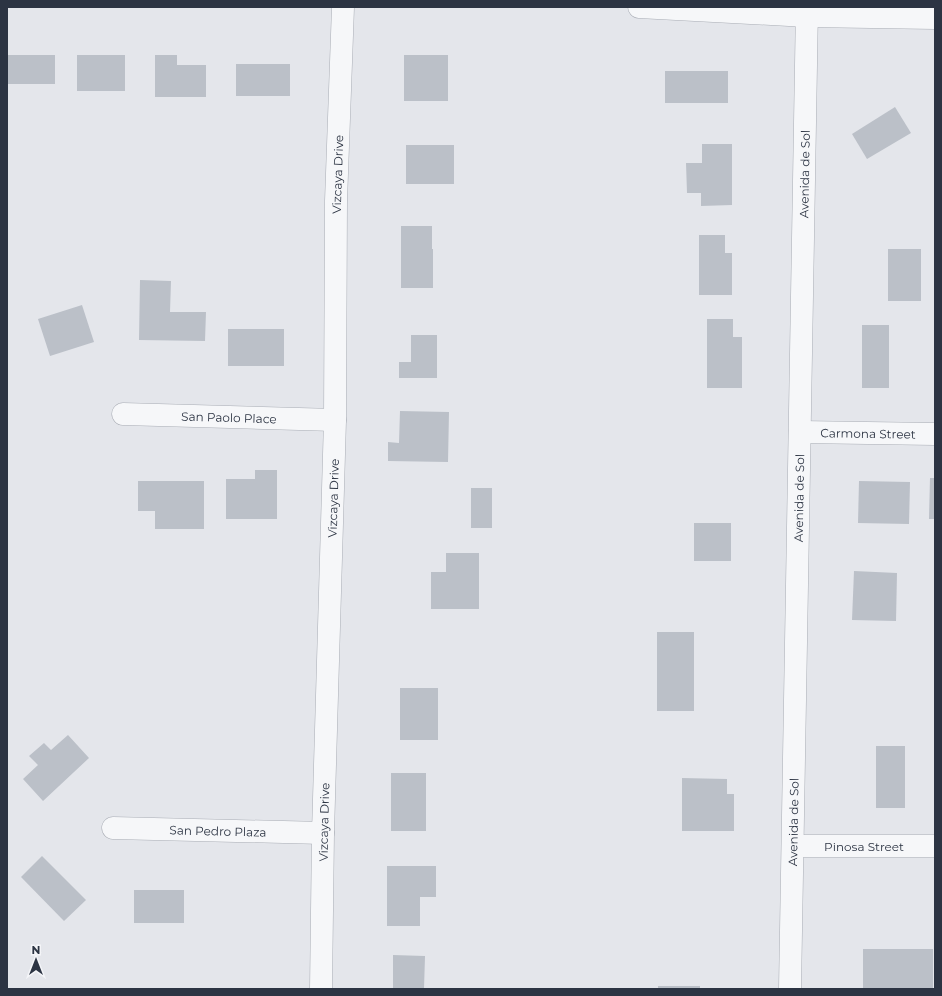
<svg xmlns="http://www.w3.org/2000/svg" width="942" height="996" font-family="Montserrat,sans-serif">
<style>
.building{fill:#bbc0c8}
.lines{fill:none;stroke-linecap:round;stroke-linejoin:round}
.street-casing{stroke:#a9adb5;stroke-width:23}
.street{stroke:#f6f7f9;stroke-width:22}
.labels{text-anchor:middle;dominant-baseline:central;stroke-width:3;stroke-linejoin:round;paint-order:stroke}
.street-label{font-size:12px;fill:#2c3443;stroke:#f4f5f8}
</style>
<rect width="100%" height="100%" fill="#e4e6eb"/>
<!-- building -->
<g class="building">
<rect x="7" y="55" width="48" height="29"/>
<rect x="77" y="55" width="48" height="36"/>
<path d="M155,55H177V65H206V97H155Z"/>
<rect x="404" y="55" width="44" height="46"/>
<rect x="236" y="64" width="54" height="32"/>
<rect x="665" y="71" width="63" height="32"/>
<path d="M895,107L911,133L867,159L852,134Z"/>
<path d="M702,144H732V205L701,206V193H687L686,163H702Z"/>
<rect x="406" y="145" width="48" height="39"/>
<path d="M401,226H432V249H433V288H401Z"/>
<path d="M699,235H725V253H732V295H699Z"/>
<rect x="888" y="249" width="33" height="52"/>
<path d="M140,280L171,281L170,312H206L205,341L139,340Z"/>
<path d="M82,305L94,342L50,356L38,319Z"/>
<path d="M707,319H733V337H742V388H707Z"/>
<rect x="862" y="325" width="27" height="63"/>
<rect x="228" y="329" width="56" height="37"/>
<path d="M411,335H437V378H399V362H411Z"/>
<path d="M400,411L449,412L448,462L388,461V442L399,443Z"/>
<path d="M255,470H277V519H226V479H255Z"/>
<path d="M930,478H935V519H929Z"/>
<path d="M138,481H204V529H155V511H138Z"/>
<path d="M859,481L910,482L909,524L858,523Z"/>
<rect x="471" y="488" width="21" height="40"/>
<rect x="694" y="523" width="37" height="38"/>
<path d="M446,553H479V609H431V572H446Z"/>
<path d="M854,571L897,573L896,621L852,620Z"/>
<rect x="657" y="632" width="37" height="79"/>
<rect x="400" y="688" width="38" height="52"/>
<path d="M68,735L89,758L43,801L23,779L38,765L29,756L44,743L51,750Z"/>
<rect x="876" y="746" width="29" height="62"/>
<rect x="391" y="773" width="35" height="58"/>
<path d="M682,778L727,779V794H734V831H682Z"/>
<path d="M42,856L86,900L64,921L21,877Z"/>
<path d="M387,866H436V897H420V926H387Z"/>
<rect x="134" y="890" width="50" height="33"/>
<rect x="863" y="949" width="70" height="40"/>
<path d="M393,955L425,956L424,989H393Z"/>
<rect x="658" y="986" width="42" height="3"/>
</g>
<g class="lines">
<!-- street casing -->
<g class="street-casing">
<g id="street">
<path d="M639,7L807,16L935,18"/>
<path id="s1" d="M123,414L335,420"/>
<path id="s2" d="M800,432L935,434"/>
<path id="s3" d="M113,828L323,833"/>
<path id="s4" d="M793,846H935"/>
<path id="s5" d="M321,989L323,833L335,420L336,201L343,7"/>
<path id="s6" d="M790,989L807,7"/>
</g>
</g>
<!-- street -->
<use href="#street" class="street"/>
</g>
<g class="labels">
<!-- street labels -->
<g class="street-label">
<text stroke="none"><textPath href="#s5" startOffset="815">Vizcaya Drive</textPath></text>
<text stroke="none"><textPath href="#s6" startOffset="815">Avenida de Sol</textPath></text>
<text stroke="none"><textPath href="#s1" startOffset="106">San Paolo Place</textPath></text>
<text stroke="none"><textPath href="#s2" startOffset="68">Carmona Street</textPath></text>
<text stroke="none"><textPath href="#s5" startOffset="491">Vizcaya Drive</textPath></text>
<text stroke="none"><textPath href="#s6" startOffset="491">Avenida de Sol</textPath></text>
<text stroke="none"><textPath href="#s5" startOffset="167">Vizcaya Drive</textPath></text>
<text stroke="none"><textPath href="#s6" startOffset="167">Avenida de Sol</textPath></text>
<text stroke="none"><textPath href="#s3" startOffset="105">San Pedro Plaza</textPath></text>
<text stroke="none"><textPath href="#s4" startOffset="71">Pinosa Street</textPath></text>
</g>
</g>
<!-- border -->
<rect width="942" height="996" fill="none" stroke="#2c3443" stroke-width="16"/>
<!-- north arrow -->
<g transform="translate(36 960)" stroke="#f4f5f8" stroke-width="3" paint-order="stroke">
<path d="M0-3L7 15L0 10L-7 15Z" fill="#2c3443"/>
<text y="-6" font-size="11" font-weight="bold" text-anchor="middle" fill="#2c3443">N</text>
</g>
</svg>
